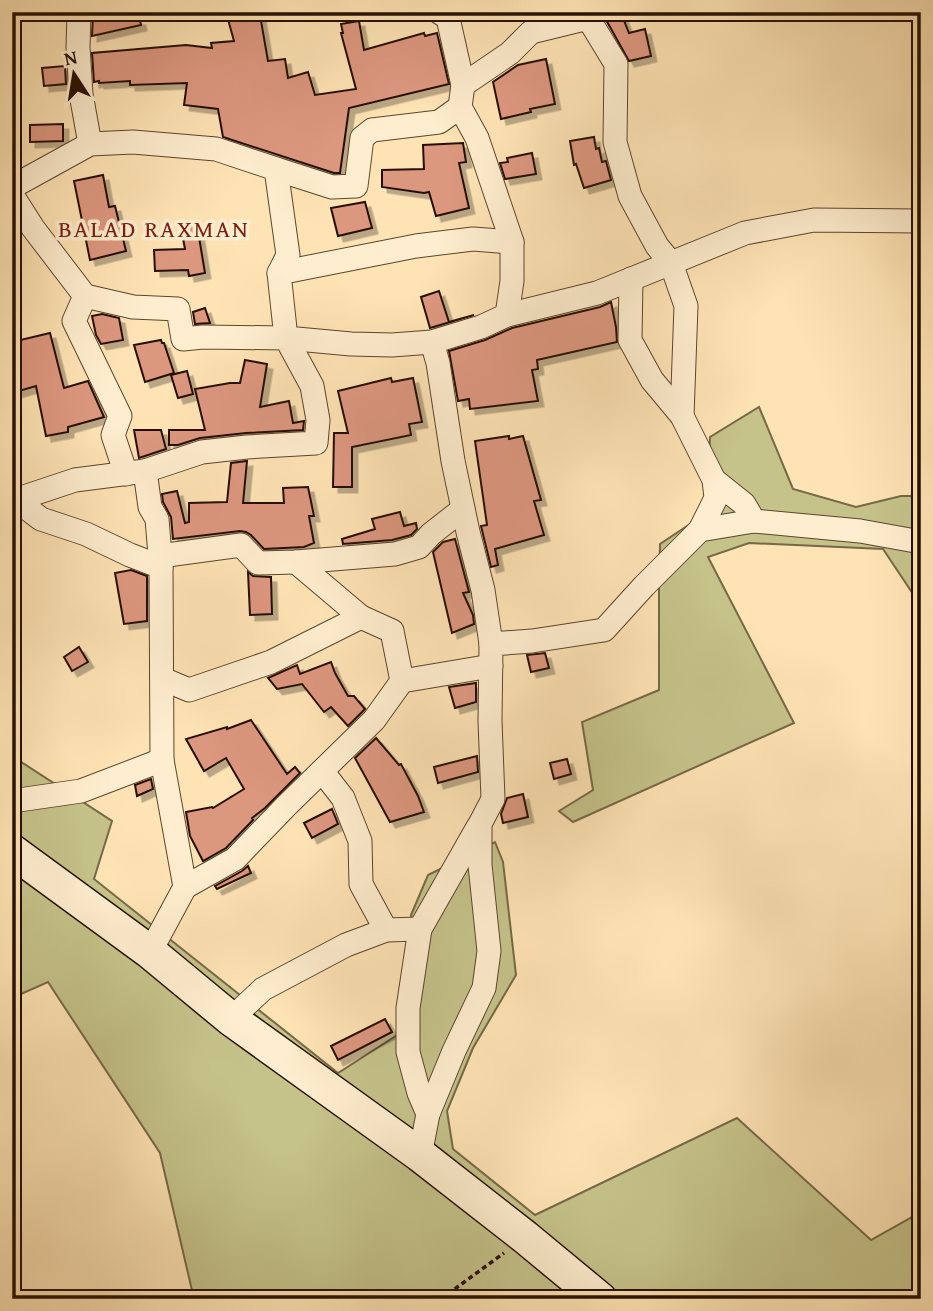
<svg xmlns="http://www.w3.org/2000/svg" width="933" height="1311" font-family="'Gentium Book Plus',serif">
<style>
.green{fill:#c5c28a;stroke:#766946;stroke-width:2}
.building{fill:#dc977f;stroke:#261002;stroke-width:2;filter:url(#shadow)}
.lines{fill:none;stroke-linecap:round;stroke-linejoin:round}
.street-casing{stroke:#5c452e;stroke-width:25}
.secondary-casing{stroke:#261002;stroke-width:36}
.path{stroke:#261002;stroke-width:3.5;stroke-dasharray:5 3.5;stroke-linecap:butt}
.street{stroke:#feedce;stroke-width:23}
.secondary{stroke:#feedce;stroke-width:33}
.labels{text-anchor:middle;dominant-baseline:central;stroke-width:7;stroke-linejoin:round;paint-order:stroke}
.quarter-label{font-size:24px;letter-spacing:2px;fill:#7a1f14;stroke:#feedce}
</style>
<defs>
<filter id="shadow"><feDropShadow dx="5.5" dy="5.5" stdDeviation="0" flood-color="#0004"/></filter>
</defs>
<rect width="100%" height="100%" fill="#fee3b4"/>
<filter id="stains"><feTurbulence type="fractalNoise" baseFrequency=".00286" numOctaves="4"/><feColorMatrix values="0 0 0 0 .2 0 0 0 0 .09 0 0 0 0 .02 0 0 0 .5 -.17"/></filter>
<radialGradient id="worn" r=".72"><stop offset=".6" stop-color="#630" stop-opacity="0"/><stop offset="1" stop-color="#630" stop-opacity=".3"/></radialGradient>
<!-- green -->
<g class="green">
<path d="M759,407L793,489L856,507L901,496H921V606L883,549L749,543L708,557L794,723L573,822L559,811L593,790L582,722L659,690V591L660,544L690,524L708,496L710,437Z"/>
<path d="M12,756L112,821L94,879L338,1073L405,1030L411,915L428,875L495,842L503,862L516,975L473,1048L447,1111L453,1149L535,1215L737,1118L871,1240L921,1212V1299H194L160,1153L48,982L12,998Z"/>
</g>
<!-- building -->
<g class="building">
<path d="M226,12H244L246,18L260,15L268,61L285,59L288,78L308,72L315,95L356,89L341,33H343L341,24L359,21L364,50L424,33L425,36L437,33L449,84L349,108L340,173H334L223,137L218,109L184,105L187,83L130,85V81L99,83V81L94,82L92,53L186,45L212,48L211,43L234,41Z"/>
<path d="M621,13L629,33L645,29L651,56L629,61L605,18Z"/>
<path d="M96,14V18L140,20L141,25L92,36L93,15Z"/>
<path d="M546,59L555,104L530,109L531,112L501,119L493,82L518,65Z"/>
<path d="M65,66L66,84L44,86L42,68Z"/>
<path d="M63,124V141L30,142V125Z"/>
<path d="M594,137L596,149L599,148L602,162L606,161L611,180L584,188L576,164L574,165L570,141Z"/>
<path d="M463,143L466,162L459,163L469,208L436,216L429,192L424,193L382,187V170L424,169L423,145Z"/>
<path d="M532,153L536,174L505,179L500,163L508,162L507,158Z"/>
<path d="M103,175L109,207L115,206L126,251L90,260L74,181Z"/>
<path d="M365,202L372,228L338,236L331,208Z"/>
<path d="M197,225L205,273L189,276L188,270L155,271L154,250L185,249L181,228Z"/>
<path d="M439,291L449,322L474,315L430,328L421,297Z"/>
<path d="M611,302L616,327L617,342L537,360L538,369L532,370L538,401L470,409L469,399L458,401L449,351L485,340L512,328L600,307Z"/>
<path d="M205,308L210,323L195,324L193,312Z"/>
<path d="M102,314L119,318L123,340L101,344L96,335L92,316Z"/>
<path d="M50,333L64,388L88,381L104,417L68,427V432L46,436L36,386L12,393V342Z"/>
<path d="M161,340L162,343H164L174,373L145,382L134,345Z"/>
<path d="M245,360L267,364L260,407L289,401L293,423L304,421L303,430L246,433L200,438L178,445H169V430H205L195,389L230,383H240Z"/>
<path d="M187,371L193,394L178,398L171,375Z"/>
<path d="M391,378L392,382L413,378L422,422L409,424L411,435L352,447V487H333L334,433H348L338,391Z"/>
<path d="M134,430H161L166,449L139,458Z"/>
<path d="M509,436V439L523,436L541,500L534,501L544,535L495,549L498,565L491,567L481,526L487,525L475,441Z"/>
<path d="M247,461L243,503H284L283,488L308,487L314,516H309L314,543L304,547L264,549L251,535L246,532L240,531L173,539L171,517L163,502L162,494L177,491L185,523L189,522V503L227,502L231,463Z"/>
<path d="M400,512L404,526L416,523L417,529L411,535L392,540L343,544L342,539L375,529L372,519Z"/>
<path d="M455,539L469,592L463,593L473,615L474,624L452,633L433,552L443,542Z"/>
<path d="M131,570L147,576V621L124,624L115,573Z"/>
<path d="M248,572L253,576L271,577L272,614L250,615Z"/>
<path d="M79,647L88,662L72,671L64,657Z"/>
<path d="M545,653L549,668L531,672L527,655Z"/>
<path d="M331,662L335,673L348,696H354L365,709L348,726L331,707L324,712L302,684L277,689L268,678L297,665L300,674Z"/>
<path d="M476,683V702L455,708L449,687Z"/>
<path d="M251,720L287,774L295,767L300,773L265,808L252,818L253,820L226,848L203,861L190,836L186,812L212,807L213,808L244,789L226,758L204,771L186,739L227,727V729Z"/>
<path d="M376,738L399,765L401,764L418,796L424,812L390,822L355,758Z"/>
<path d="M477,756L478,772L438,783L434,767Z"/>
<path d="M567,759L571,774L554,779L550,763Z"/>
<path d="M151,779L153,789L137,796L135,785Z"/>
<path d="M523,794L528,817L503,823L501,814L507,798Z"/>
<path d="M332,809L338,824L312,838L304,823Z"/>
<path d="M248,866L251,873L217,889L215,886L242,871Z"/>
<path d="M385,1019L392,1032L338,1060L331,1046Z"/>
</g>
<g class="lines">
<!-- street casing -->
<g class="street-casing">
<g id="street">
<path d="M79,12L78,47L81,94L90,144"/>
<path d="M439,12L448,18L463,85"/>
<path d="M276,169L332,187L356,186L362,138L372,130L439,122L460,107"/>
<path d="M12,187L90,144L133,142L216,149L276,169L288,255L279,273L286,338L351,344L392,345L432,342L481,327L507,315L597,293L745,233L814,220L921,221"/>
<path d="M12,195L33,228L85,296L133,307L178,309L183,339L203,337L286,338L312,386L318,420L316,443L247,447L202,452L145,471L75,480L12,501"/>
<path d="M279,273L416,246L473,239L512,242"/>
<path d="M631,279L630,340L652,380L682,416L714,480L716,498L700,530"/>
<path d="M85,296L74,321L120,416L113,435L126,474"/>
<path d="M507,315L512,281V242L477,138L460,107L463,85L510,53L531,32L588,18L616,64L615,142L630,196L657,246L671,263L686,306L682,416"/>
<path d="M432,342L438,363L453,461L468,532L483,590L491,644"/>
<path d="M145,471L150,507L157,519L161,567L162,760L185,887L150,952"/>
<path d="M714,480L744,504L754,521"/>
<path d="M16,500L41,519L86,534L130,555L161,567"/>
<path d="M160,556L241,545L258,563L296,562L395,554L419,547L431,534L463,509"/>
<path d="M296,562L361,617"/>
<path d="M163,679L189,690L271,662L361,617L392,631L402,681"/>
<path d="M322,771L343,798L360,841L361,884L386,930"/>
<path d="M12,801L81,791L162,760"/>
<path d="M185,887L235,859L286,806L374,720L402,681L491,666"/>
<path d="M231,1019L263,989L346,945L386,930L420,929"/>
<path d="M428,1114L419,1093L408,1052V1008L420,929L478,827"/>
<path d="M420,1155L428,1114L454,1051L484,988L489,951L480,865V824L493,799L490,721L491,644L532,641L604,630L644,586L700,530L754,521L860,531L921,542"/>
</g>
</g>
<!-- secondary casing -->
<g class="secondary-casing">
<path id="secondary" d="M12,851L150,952L231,1019L420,1155L525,1237L600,1299"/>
</g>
<!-- path -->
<path class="path" d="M441,1299L504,1253"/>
<!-- street -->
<use href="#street" class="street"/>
<!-- secondary -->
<use href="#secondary" class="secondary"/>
</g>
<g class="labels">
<!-- quarter labels -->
<g class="quarter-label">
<text x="154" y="228">BALAD RAXMAN</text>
</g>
</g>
<!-- margin -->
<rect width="933" height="1311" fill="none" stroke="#fee3b4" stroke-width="42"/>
<rect x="14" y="14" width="905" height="1283" fill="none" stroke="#261002" stroke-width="3.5"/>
<rect x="21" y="21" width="891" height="1269" fill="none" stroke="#261002" stroke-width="2"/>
<!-- north arrow -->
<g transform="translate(74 74) rotate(348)" stroke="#feedce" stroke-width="5" paint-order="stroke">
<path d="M0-5L12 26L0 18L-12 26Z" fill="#261002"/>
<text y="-10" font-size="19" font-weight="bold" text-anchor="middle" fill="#261002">N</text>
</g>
<rect width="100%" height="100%" filter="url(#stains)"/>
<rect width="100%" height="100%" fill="url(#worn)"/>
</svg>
